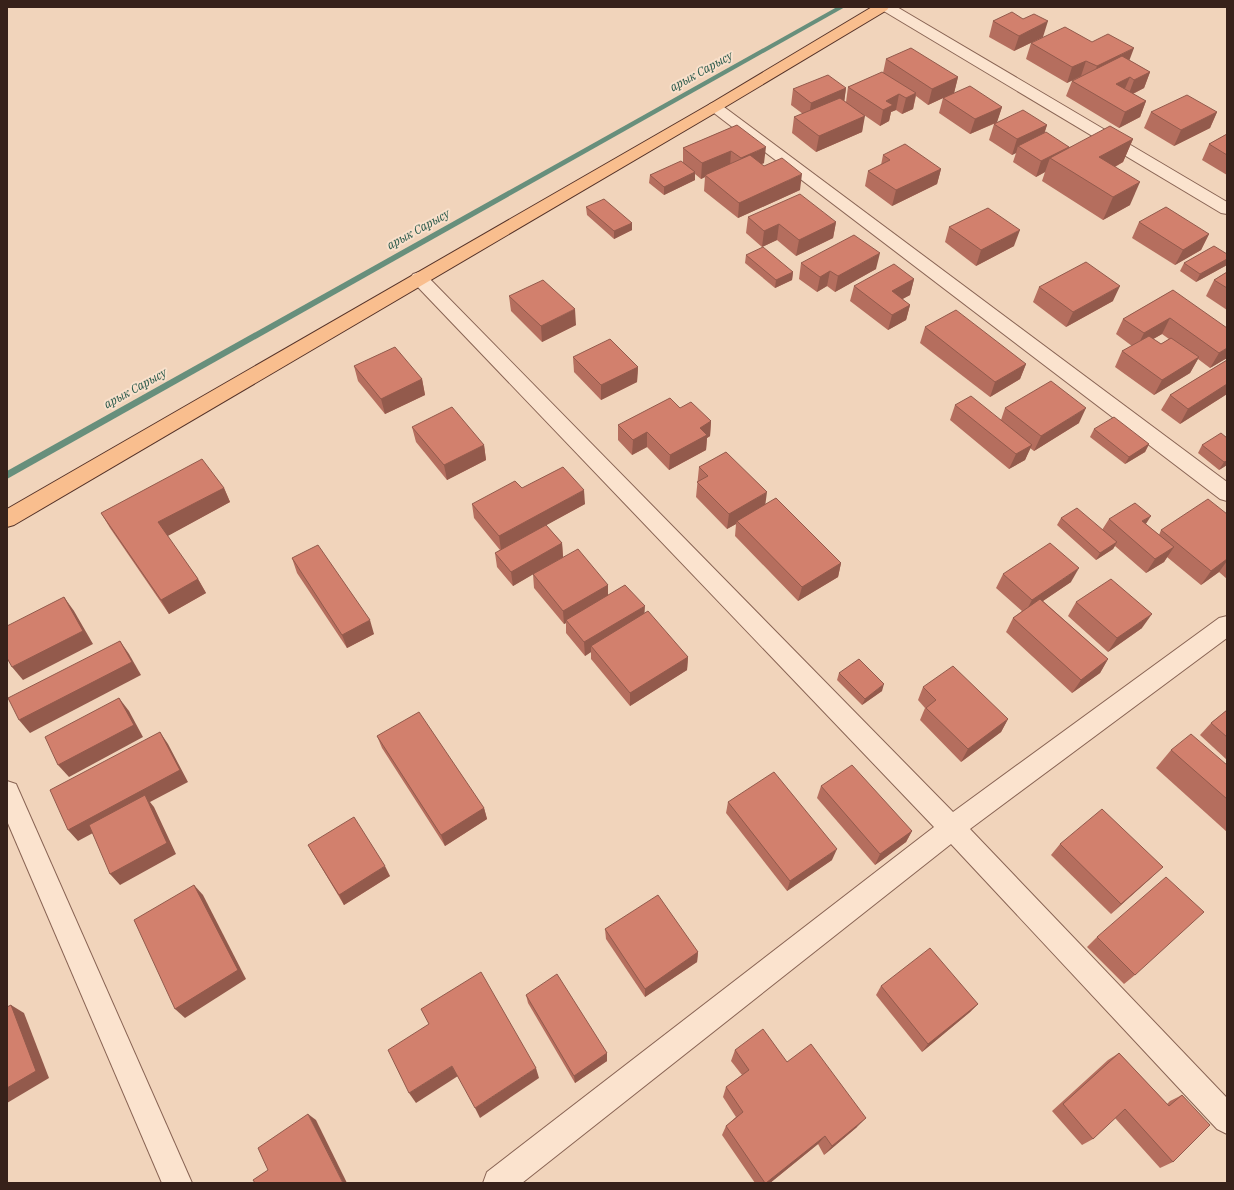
<svg xmlns="http://www.w3.org/2000/svg" width="1234" height="1190" font-family="'IBM Plex Serif',serif">
<style>
.lines{fill:none;stroke-linecap:round;stroke-linejoin:round}
.stream{fill:#678f7c;fill-rule:evenodd}
.minor-casing{stroke:#896454;stroke-width:2}
.major-casing{stroke:#563329;stroke-width:2}
.minor{fill:#fbe3ce;fill-rule:evenodd}
.major{fill:#f9be8e;fill-rule:evenodd}
.wall{fill:#b56e5e;fill-rule:evenodd}
.shaded-wall{fill:#935a4c}
.building{fill:#d2806d;stroke:#935a4c}
.labels{text-anchor:middle;dominant-baseline:central;stroke-width:4;stroke-linejoin:round;paint-order:stroke}
.far-water-label{font-size:12px;font-style:italic;fill:#28584a;stroke:#f8e0cb}
</style>
<rect width="100%" height="100%" fill="#f1d4bb"/>
<g class="lines">
<!-- stream -->
<path class="stream" d="M837,7H845L7,479V471Z"/>
<!-- minor casing -->
<g class="minor-casing">
<g id="minor">
<path d="M880,7H897L1227,202V214L1221,213L882,10Z"/>
<path d="M715,102L720,104L1227,482V501L1220,499L710,110L707,107L710,104Z"/>
<path d="M419,272L425,274L953,812L1219,618L1227,616V638L970,829L1227,1098V1134L1217,1129L951,844L522,1183H483L487,1172L934,827L413,282L410,278L413,274Z"/>
<path d="M7,781L16,784L192,1183H162L7,821Z"/>
</g>
</g>
<!-- major casing -->
<g class="major-casing">
<path id="major" d="M872,7H889L887,10L720,110L14,525L7,527V509L710,104Z"/>
</g>
<!-- minor -->
<use href="#minor" class="minor"/>
<!-- major -->
<use href="#major" class="major"/>
</g>
<!-- wall -->
<g class="wall">
<path d="M1023,19L1043,37L1014,51L989,37L993,21Z"/>
<path d="M1092,42L1129,60L1150,72L1144,88L1133,94L1146,101L1140,117L1119,128L1066,96L1072,81L1081,76L1067,83L1026,59L1031,43Z"/>
<path d="M886,59L958,77L954,93L1002,107L997,122L1047,125L1044,133L1069,147L1133,139L1123,162L1115,167L1130,205L1103,220L1042,181L1045,172L1036,177L1013,162L1016,153L1012,155L989,140L994,124L996,123L970,134L939,113L943,98L928,105L916,96L913,109L902,114L896,110L891,112L889,121L880,126L864,115L862,132L816,152L792,133L794,117L803,114L791,105L793,89L846,88L844,101L846,102L848,87L883,73Z"/>
<path d="M1151,112H1217L1210,128L1174,146L1144,128Z"/>
<path d="M737,125L764,163L761,164L800,190L738,218L704,191L705,177L701,179L695,174V180L664,195L649,183L650,175L683,162V148Z"/>
<path d="M1227,134V175L1202,160L1209,144Z"/>
<path d="M883,155L941,169L937,184L892,206L865,186L868,171L881,165Z"/>
<path d="M586,207L632,223V230L614,239L587,215Z"/>
<path d="M748,217L836,222L833,238L796,256L777,240L762,247L746,233Z"/>
<path d="M1139,222L1209,234L1201,250L1175,265L1132,238Z"/>
<path d="M949,227L1014,246L976,266L945,242Z"/>
<path d="M1227,254V265L1196,282L1180,271L1184,263Z"/>
<path d="M746,255L793,272L792,280L775,288L745,263Z"/>
<path d="M801,263L876,269L835,292L827,286L817,292L799,279Z"/>
<path d="M1227,272V310L1206,296L1214,280Z"/>
<path d="M914,279L910,295L902,299L910,305L906,320L888,330L850,301L854,286Z"/>
<path d="M1039,287L1113,301L1066,327L1033,302Z"/>
<path d="M1173,290L1227,358L1210,368L1198,359L1190,373L1154,395L1115,367L1122,351L1132,346L1116,334L1123,319ZM1162,334L1169,339L1161,344L1153,339Z"/>
<path d="M509,296L576,325L542,342L511,311Z"/>
<path d="M925,327L1026,364L1020,379L990,397L920,343Z"/>
<path d="M573,357L638,367L637,382L601,400L574,372Z"/>
<path d="M1227,360V394L1180,424L1161,410L1170,395Z"/>
<path d="M354,366L422,379L425,395L385,414L358,381Z"/>
<path d="M955,405L1001,420L1005,408L1079,423L1034,451L1030,448L1025,460L1009,469L950,420Z"/>
<path d="M680,408L711,421L710,436L707,438L706,450L669,470L647,447L632,455L618,440V425Z"/>
<path d="M412,427L484,445L486,460L447,480L416,442Z"/>
<path d="M1094,429L1149,444L1145,452L1125,464L1090,437Z"/>
<path d="M1227,438V465L1219,470L1198,453L1202,445Z"/>
<path d="M699,467L765,504L841,563L838,577L798,601L735,536L736,524L727,529L696,497Z"/>
<path d="M224,488L230,502L167,536L198,579L206,593L169,614L110,528L101,513Z"/>
<path d="M522,488L585,504L546,525L562,543L563,557L608,585V595L644,614L688,657L687,670L630,706L591,659V652L585,656L566,633V623L564,624L534,588L533,574L513,586L497,567L495,553L500,550L474,518L472,504Z"/>
<path d="M1227,514V579L1219,572L1201,585L1167,557L1164,562L1146,573L1115,546L1113,549L1096,560L1057,525L1061,518L1102,530L1109,519L1146,524L1159,535L1161,530Z"/>
<path d="M292,558L374,634L347,648L297,573Z"/>
<path d="M1003,574L1071,582L1043,601L1108,659L1100,673L1072,693L1006,632L1013,618L1022,611L996,588Z"/>
<path d="M1076,602L1142,628L1108,652L1068,616Z"/>
<path d="M839,673L882,691L862,705L837,680Z"/>
<path d="M923,687L1008,719L1001,732L961,762L920,720L925,708L918,700Z"/>
<path d="M1227,710V760L1200,735L1211,723Z"/>
<path d="M377,736L484,808L487,819L445,846L382,748Z"/>
<path d="M1171,750L1227,765V832L1156,768Z"/>
<path d="M821,786L912,831L906,842L875,865L817,798Z"/>
<path d="M728,802L832,860L787,891L726,813Z"/>
<path d="M1060,844L1152,877L1111,914L1051,855Z"/>
<path d="M308,845L390,876L344,905Z"/>
<path d="M605,929L698,952L697,962L645,997L606,939Z"/>
<path d="M1097,937L1135,975L1124,984L1087,947Z"/>
<path d="M881,986L978,1004L970,1012L922,1052L876,995Z"/>
<path d="M526,995L607,1053V1061L575,1083L528,1003Z"/>
<path d="M735,1050L787,1062L857,1127L824,1155L818,1144L770,1183H755L722,1135L726,1126L736,1117L723,1097L726,1087L742,1075L731,1061Z"/>
<path d="M1119,1053L1167,1104L1170,1101L1182,1095L1173,1162L1160,1168L1115,1118L1093,1139L1082,1145L1052,1111L1108,1060Z"/>
</g>
<!-- shaded-wall -->
<g class="shaded-wall">
<path d="M1048,21L1043,37L1014,51L1019,36Z"/>
<path d="M1134,48L1128,64L1091,82L1097,66Z"/>
<path d="M1086,61L1081,76L1067,83L1072,67Z"/>
<path d="M1150,72L1144,88L1128,96L1134,80Z"/>
<path d="M958,77L954,93L928,105L932,89Z"/>
<path d="M1130,77L1123,93L1116,84Z"/>
<path d="M846,88L844,104L809,118L811,103Z"/>
<path d="M916,93L913,109L902,114L906,98Z"/>
<path d="M899,94L896,110L891,112L889,121L880,126L883,110L886,101Z"/>
<path d="M1146,101L1140,117L1119,128L1125,112Z"/>
<path d="M1002,107L997,122L970,134L975,119Z"/>
<path d="M1217,112L1210,128L1174,146L1181,130Z"/>
<path d="M865,116L862,132L816,152L819,136Z"/>
<path d="M1047,125L1042,141L1018,146L1016,153L1012,155L1017,139Z"/>
<path d="M1133,139L1123,162L1090,180L1099,157Z"/>
<path d="M766,147L764,163L739,174L741,158Z"/>
<path d="M1069,147L1050,158L1045,172L1036,177L1041,161Z"/>
<path d="M731,151L730,167L705,175V177L701,179L702,163Z"/>
<path d="M941,169L937,184L892,206L896,190Z"/>
<path d="M695,172V180L664,195V187Z"/>
<path d="M802,174L800,190L738,218L739,203Z"/>
<path d="M1140,182L1130,205L1103,220L1113,197Z"/>
<path d="M836,222L833,238L796,256L799,240Z"/>
<path d="M632,223V230L614,239V231Z"/>
<path d="M779,224L777,240L762,247L764,231Z"/>
<path d="M1020,230L1014,246L976,266L981,250Z"/>
<path d="M1209,234L1201,250L1175,265L1183,250Z"/>
<path d="M880,253L876,269L835,292L838,276Z"/>
<path d="M1227,259V265L1196,282L1200,274Z"/>
<path d="M830,271L827,286L817,292L820,277Z"/>
<path d="M793,272L792,280L775,288L776,280Z"/>
<path d="M914,279L910,295L888,307L892,291Z"/>
<path d="M1120,286L1113,301L1066,327L1073,312Z"/>
<path d="M910,305L906,320L888,330L892,315Z"/>
<path d="M575,309L576,325L542,342L541,326Z"/>
<path d="M1170,318L1162,334L1136,349L1144,333Z"/>
<path d="M1227,348V358L1210,368L1219,353Z"/>
<path d="M1199,357L1190,373L1154,395L1162,380Z"/>
<path d="M1026,364L1020,379L990,397L995,382Z"/>
<path d="M638,367L637,382L601,400V385Z"/>
<path d="M422,379L425,395L385,414L381,399Z"/>
<path d="M1227,384V394L1180,424L1188,409Z"/>
<path d="M1086,408L1079,423L1034,451L1041,436Z"/>
<path d="M711,421L710,436L707,438L706,450L669,470L670,455L700,428Z"/>
<path d="M647,432V447L632,455L633,440Z"/>
<path d="M1149,444L1145,452L1125,464L1129,457Z"/>
<path d="M484,445L486,460L447,480L444,465Z"/>
<path d="M1032,445L1025,460L1009,469L1016,454Z"/>
<path d="M1227,461V465L1219,470L1224,462Z"/>
<path d="M224,488L230,502L166,537L158,522Z"/>
<path d="M584,490L585,504L501,550L499,536Z"/>
<path d="M767,492L765,507L737,521L736,524L727,529L729,514Z"/>
<path d="M1151,516L1142,530V521Z"/>
<path d="M1117,542L1113,549L1096,560L1100,553Z"/>
<path d="M562,543L563,557L513,586L511,572Z"/>
<path d="M1174,547L1164,562L1146,573L1155,559Z"/>
<path d="M1227,559V561L1219,572L1201,585L1211,571Z"/>
<path d="M841,563L838,577L798,601L802,587Z"/>
<path d="M1079,568L1071,582L1025,613L1032,600Z"/>
<path d="M198,579L206,593L169,614L161,600Z"/>
<path d="M608,585V599L566,620V623L564,624L563,611Z"/>
<path d="M64,597L74,611L93,644L23,680L12,667Z"/>
<path d="M645,606L644,620L591,646V652L585,656L584,642Z"/>
<path d="M1152,614L1142,628L1108,652L1117,638Z"/>
<path d="M370,620L374,634L347,648L342,635Z"/>
<path d="M120,641L129,654L141,675L30,733L19,720Z"/>
<path d="M688,657L687,670L630,706V693Z"/>
<path d="M1108,659L1100,673L1072,693L1081,680Z"/>
<path d="M884,684L882,691L862,705L865,699Z"/>
<path d="M119,698L129,711L143,737L69,777L58,765Z"/>
<path d="M1008,719L1001,732L961,762L968,749Z"/>
<path d="M160,732L168,744L188,782L150,802L154,807L176,854L120,885L110,874L149,803L78,841L68,830Z"/>
<path d="M484,808L487,819L445,846L441,835Z"/>
<path d="M912,831L906,842L875,865L880,854Z"/>
<path d="M837,849L832,860L787,891L790,881Z"/>
<path d="M385,866L390,876L344,905L339,895Z"/>
<path d="M1163,867L1152,877L1111,914L1121,904Z"/>
<path d="M194,885L203,895L246,979L185,1018L175,1009Z"/>
<path d="M698,952L697,962L645,997V989Z"/>
<path d="M978,1004L970,1012L922,1052L928,1044Z"/>
<path d="M11,1005L24,1013L49,1078L7,1103V1088Z"/>
<path d="M607,1053V1061L575,1083L574,1076Z"/>
<path d="M452,1066L458,1076L416,1103L409,1093Z"/>
<path d="M536,1068L539,1078L480,1118L475,1108Z"/>
<path d="M308,1114L316,1120L347,1183H343Z"/>
<path d="M866,1118L857,1127L824,1155L832,1146Z"/>
<path d="M825,1136L818,1144L770,1183H766Z"/>
</g>
<!-- building -->
<g class="building">
<path d="M1012,12L1023,19L1034,14L1048,21L1019,36L993,21Z"/>
<path d="M1065,27L1092,42L1108,34L1134,48L1097,66L1086,61L1072,67L1031,43Z"/>
<path d="M911,48L958,77L932,89L886,59Z"/>
<path d="M1122,56L1150,72L1134,80L1130,77L1116,84L1146,101L1125,112L1072,81Z"/>
<path d="M882,72L916,93L906,98L899,94L886,101L893,105L883,110L848,87Z"/>
<path d="M828,75L846,88L811,103L793,89Z"/>
<path d="M970,86L1002,107L975,119L943,98Z"/>
<path d="M1187,95L1217,112L1181,130L1151,112Z"/>
<path d="M840,98L865,116L819,136L794,117Z"/>
<path d="M1023,110L1047,125L1017,139L994,124Z"/>
<path d="M737,125L766,147L741,158L731,151L702,163L683,148Z"/>
<path d="M1110,126L1133,139L1099,157L1140,182L1113,197L1050,158Z"/>
<path d="M1046,132L1069,147L1041,161L1018,146Z"/>
<path d="M1227,134V155L1209,144Z"/>
<path d="M905,144L941,169L896,190L868,171L890,160L883,155Z"/>
<path d="M750,155L764,166L782,158L802,174L739,203L705,175Z"/>
<path d="M681,161L695,172L664,187L650,175Z"/>
<path d="M800,194L836,222L799,240L779,224L764,231L748,217Z"/>
<path d="M604,199L632,223L614,231L586,207Z"/>
<path d="M1166,207L1209,234L1183,250L1139,222Z"/>
<path d="M988,208L1020,230L981,250L949,227Z"/>
<path d="M854,235L880,253L838,276L830,271L820,277L801,263Z"/>
<path d="M1214,246L1227,254V259L1200,274L1184,263Z"/>
<path d="M763,247L793,272L776,280L746,255Z"/>
<path d="M1086,262L1120,286L1073,312L1039,287Z"/>
<path d="M894,264L914,279L892,291L910,305L892,315L854,286Z"/>
<path d="M1227,272V288L1214,280Z"/>
<path d="M543,280L575,309L541,326L509,296Z"/>
<path d="M1173,290L1227,328V348L1219,353L1170,318L1144,333L1123,319Z"/>
<path d="M956,310L1026,364L995,382L925,327Z"/>
<path d="M1149,336L1161,344L1171,338L1199,357L1162,380L1122,351Z"/>
<path d="M610,339L638,367L601,385L573,357Z"/>
<path d="M395,347L422,379L381,399L354,366Z"/>
<path d="M1227,360V384L1188,409L1170,395Z"/>
<path d="M1051,381L1086,408L1041,436L1005,408Z"/>
<path d="M971,396L1032,445L1016,454L955,405Z"/>
<path d="M670,398L680,408L691,402L711,421L700,428L707,435L670,455L647,432L633,440L618,425Z"/>
<path d="M452,407L484,445L444,465L412,427Z"/>
<path d="M1114,417L1149,444L1129,457L1094,429Z"/>
<path d="M1221,433L1227,438V461L1224,462L1202,445Z"/>
<path d="M726,452L767,492L729,514L697,482L708,476L699,467Z"/>
<path d="M202,459L224,488L158,522L198,579L161,600L101,513Z"/>
<path d="M563,467L584,490L499,536L472,504L515,481L522,488Z"/>
<path d="M776,498L841,563L802,587L737,521Z"/>
<path d="M1208,499L1227,514V559L1211,571L1161,530Z"/>
<path d="M1135,503L1151,516L1142,521L1174,547L1155,559L1109,519Z"/>
<path d="M1077,508L1117,542L1100,553L1061,518Z"/>
<path d="M546,525L562,543L511,572L495,553Z"/>
<path d="M1050,543L1079,568L1032,600L1003,574Z"/>
<path d="M318,545L370,620L342,635L292,558Z"/>
<path d="M578,549L608,585L563,611L533,574Z"/>
<path d="M1111,579L1152,614L1117,638L1076,602Z"/>
<path d="M625,585L645,606L584,642L566,620Z"/>
<path d="M64,597L83,631L12,667L7,658V626Z"/>
<path d="M1040,599L1108,659L1081,680L1013,618Z"/>
<path d="M648,611L688,657L630,693L591,646Z"/>
<path d="M120,641L132,662L19,720L8,698Z"/>
<path d="M859,659L884,684L865,699L839,673Z"/>
<path d="M953,666L1008,719L968,749L926,708L936,700L923,687Z"/>
<path d="M119,698L134,725L58,765L45,737Z"/>
<path d="M1227,710V737L1211,723Z"/>
<path d="M419,712L484,808L441,835L377,736Z"/>
<path d="M160,732L180,770L68,830L50,790Z"/>
<path d="M1191,734L1227,765V799L1171,750Z"/>
<path d="M852,765L912,831L880,854L821,786Z"/>
<path d="M774,772L837,849L790,881L728,802Z"/>
<path d="M145,795L167,843L110,874L89,825Z"/>
<path d="M1102,809L1163,867L1121,904L1060,844Z"/>
<path d="M354,817L385,866L339,895L308,845Z"/>
<path d="M1166,877L1204,912L1135,975L1097,937Z"/>
<path d="M194,885L238,970L175,1009L134,920Z"/>
<path d="M658,895L698,952L645,989L605,929Z"/>
<path d="M930,948L978,1004L928,1044L881,986Z"/>
<path d="M481,972L536,1068L475,1108L452,1066L409,1093L388,1050L429,1024L421,1009Z"/>
<path d="M557,974L607,1053L574,1076L526,995Z"/>
<path d="M11,1005L36,1071L7,1088V1007Z"/>
<path d="M763,1029L787,1062L811,1044L866,1118L832,1146L825,1136L766,1183H765L726,1126L743,1112L726,1087L749,1070L735,1050Z"/>
<path d="M1119,1053L1169,1106L1182,1095L1210,1125L1173,1162L1125,1109L1093,1139L1063,1104Z"/>
<path d="M308,1114L343,1183H255L253,1180L268,1170L258,1148Z"/>
</g>
<g class="labels">
<!-- far-water labels -->
<g class="far-water-label">
<text transform="translate(701 71) rotate(-29)">арык Сарысу</text>
<text transform="translate(418 229) rotate(-29)">арык Сарысу</text>
<text transform="translate(135 388) rotate(-29)">арык Сарысу</text>
</g>
</g>
<!-- border -->
<rect width="1234" height="1190" fill="none" stroke="#37211a" stroke-width="16"/>
</svg>
